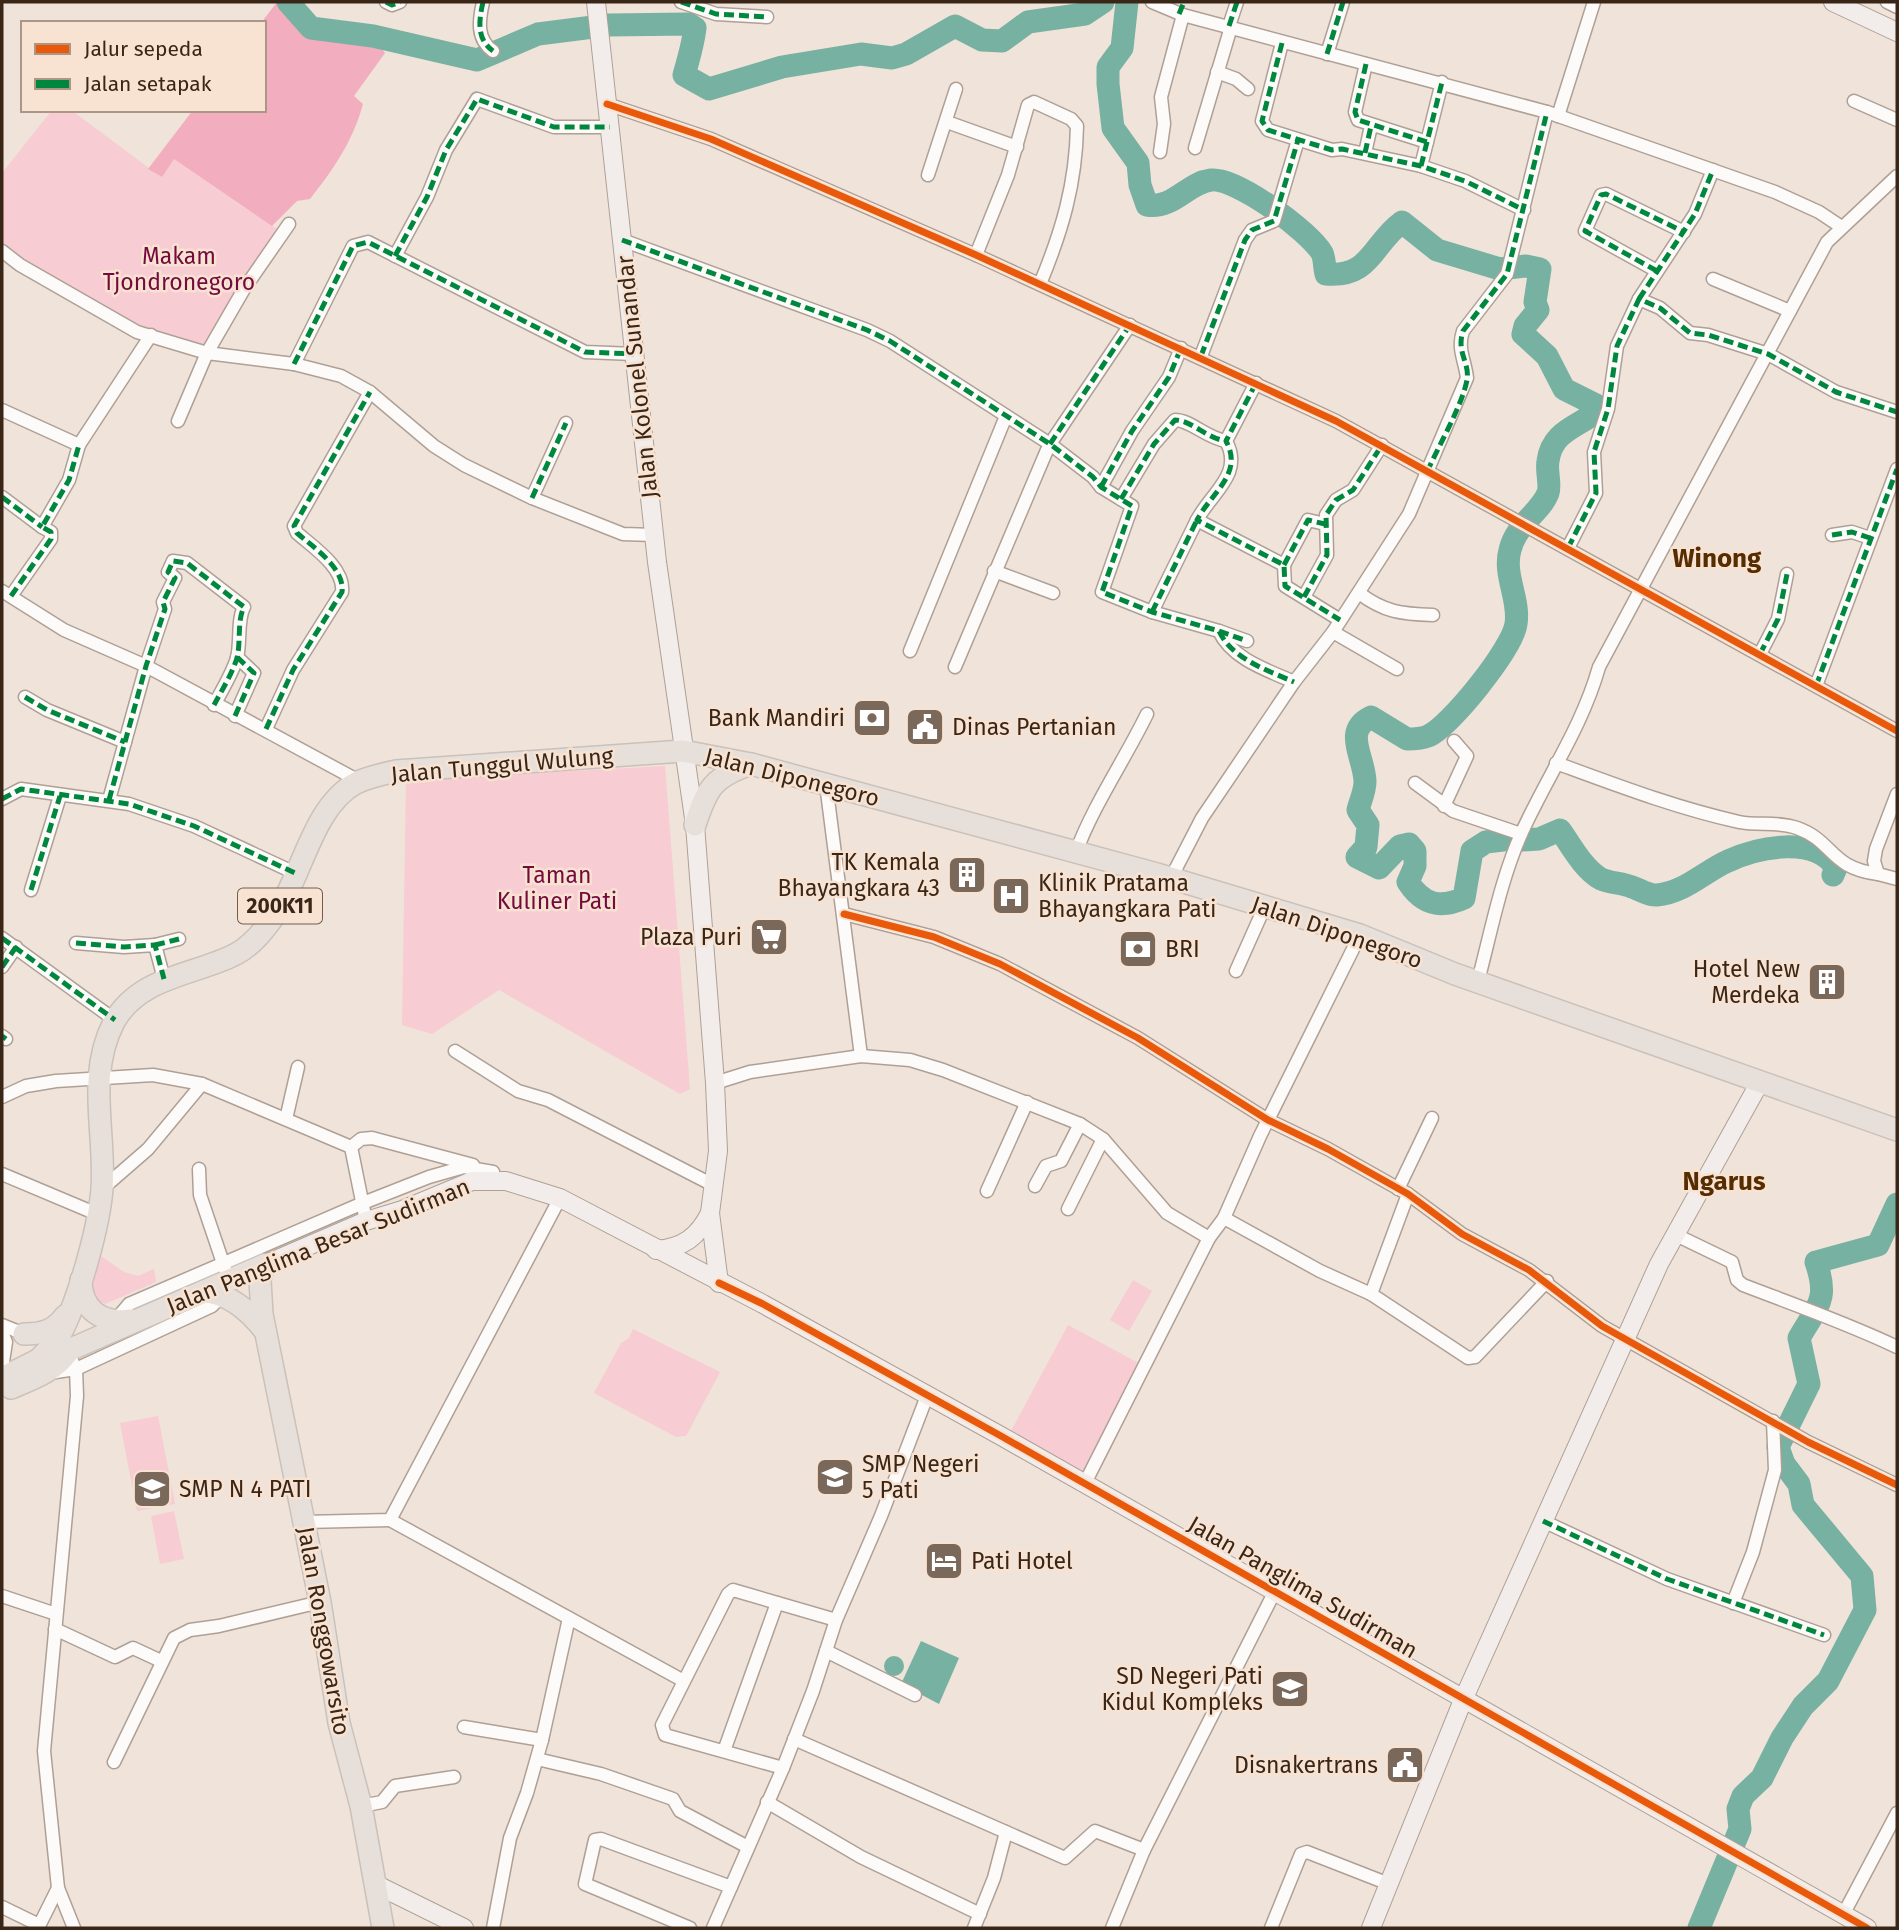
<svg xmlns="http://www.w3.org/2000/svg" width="1899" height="1930" font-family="'Fira Sans',sans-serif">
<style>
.green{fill:#f7ccd3}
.forest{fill:#f2adbf}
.water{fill:#77b1a2}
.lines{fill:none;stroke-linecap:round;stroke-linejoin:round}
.river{stroke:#77b1a2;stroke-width:23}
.street-casing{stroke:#afa095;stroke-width:15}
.secondary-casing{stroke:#afa095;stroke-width:20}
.primary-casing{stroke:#cac1ba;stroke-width:24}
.street{stroke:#fdfbf9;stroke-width:12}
.secondary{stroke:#f2edea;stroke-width:18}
.primary{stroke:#e7e0da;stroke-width:21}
.quiet{stroke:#00873e;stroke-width:5;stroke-dasharray:10 5;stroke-linecap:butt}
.cycleway-casing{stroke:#f8e2d2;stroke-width:11}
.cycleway{stroke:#e8590c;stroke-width:7}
.labels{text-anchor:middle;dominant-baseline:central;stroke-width:5;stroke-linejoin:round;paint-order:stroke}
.shield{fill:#f8e2d2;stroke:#735e4e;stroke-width:2}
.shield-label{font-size:21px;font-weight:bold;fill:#3a2616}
.park-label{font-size:23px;fill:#750a3f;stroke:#f8e2d2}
.street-label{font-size:23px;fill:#3a2616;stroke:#f8e2d2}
.poi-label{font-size:23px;fill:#3a2616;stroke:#f8e2d2;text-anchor:end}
.quarter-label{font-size:26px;font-weight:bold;fill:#562c01;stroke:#f8e2d2}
</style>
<rect width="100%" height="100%" fill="#f0e3da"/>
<!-- green -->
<g class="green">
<path d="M52,110H71L161,177L174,159L280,231L207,353L151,335L2,251V173Z"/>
<path d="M665,766L690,1089L680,1094L499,990L432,1034L402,1025L406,780Z"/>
<path d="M101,1256L124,1272L138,1276L154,1269L156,1282L105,1304L95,1298L89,1288L96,1262Z"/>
<path d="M1133,1280L1152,1291L1129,1331L1110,1320Z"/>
<path d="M1068,1325L1144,1366L1087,1479L1010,1433Z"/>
<path d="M633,1329L720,1372L686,1436L676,1437L594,1393L621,1343L629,1338Z"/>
<path d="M158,1416L175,1504L137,1511L120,1423Z"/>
<path d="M174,1511L184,1559L160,1564L151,1516Z"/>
</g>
<!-- forest -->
<path class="forest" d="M277,2H288L311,28L373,36L385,53L354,96L363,104C353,141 333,170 310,199L297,201L272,226L174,159L162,177L148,169L193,110H264V23H261Z"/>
<!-- water -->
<g class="water">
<path d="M921,1641L959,1658L939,1704L901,1684Z"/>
<circle cx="894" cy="1666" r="10"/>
</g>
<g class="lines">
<!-- river -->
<g class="river">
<path d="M288,2L311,28L373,36L477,60L538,34L609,25L689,24L695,28C693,44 689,58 684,75L709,89L782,67L861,54L892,58L906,54L955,26L982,40L1002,41L1028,22L1085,14L1103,2"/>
<path d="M1127,2L1122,48L1108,67V84L1113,128L1138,163L1140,185L1147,205C1174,209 1187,183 1211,180C1236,177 1309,231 1322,253C1325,259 1324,267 1326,274C1371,278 1372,244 1402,222L1437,250L1500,269L1526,266L1540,269L1535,302L1538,310L1525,326L1523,334L1547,356L1564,389L1596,405L1598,411C1577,427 1552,431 1548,461C1546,471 1551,485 1548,493C1541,512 1516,524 1510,550C1503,575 1520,599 1516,624C1513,648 1449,728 1428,736C1421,739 1414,739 1407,739L1371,717C1342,731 1365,758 1365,782C1365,791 1360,802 1358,810L1368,825L1366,847L1357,857L1379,868L1400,846L1409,844L1415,851V866L1408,882C1423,905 1440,909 1464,898L1472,851L1486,842L1511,839"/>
<path d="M1522,840L1539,839L1560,830C1571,845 1583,869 1601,879C1610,883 1622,883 1632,887C1639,889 1649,896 1657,895C1684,893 1705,871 1728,861C1758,847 1816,835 1836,868L1833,875"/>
<path d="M1699,1928L1740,1829L1738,1809L1743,1796L1762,1778L1782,1738L1803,1706L1828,1681L1865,1610L1862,1576L1803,1505L1799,1484L1784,1464L1778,1447L1809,1384L1799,1338C1818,1305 1829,1300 1816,1262L1878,1245L1897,1204"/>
</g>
<!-- street casing -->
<g class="street-casing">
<g id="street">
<path d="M386,2L392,5L400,2"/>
<path d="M483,2C479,20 476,39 493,51"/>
<path d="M681,2L716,14L767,17"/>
<path d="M1152,2L1183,15L1547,112L1775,192L1819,212L1840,226"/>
<path d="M1887,2L1897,7"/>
<path d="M1229,26L1237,2"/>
<path d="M1282,43L1262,121L1268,130L1332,150L1342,149L1421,166L1465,181L1524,210"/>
<path d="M1327,54L1343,2"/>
<path d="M1366,64L1355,112L1358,120L1427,142"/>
<path d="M1217,72L1236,79L1248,89"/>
<path d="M1854,101L1897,120"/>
<path d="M607,104L711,139L976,255L1336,421L1897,731"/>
<path d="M1558,116L1594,2"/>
<path d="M947,122L1017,147"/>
<path d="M1195,148L1231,27"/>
<path d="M1160,152L1164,124L1161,97L1183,15"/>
<path d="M1365,153L1371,126"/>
<path d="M1421,166L1442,82"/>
<path d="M928,175L956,89"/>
<path d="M622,240L867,330L890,341L1050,444L1093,477L1101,487L1132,506L1102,592L1152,612L1219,631C1232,659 1267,670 1294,682"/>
<path d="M2,251L20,265L137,332L207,353L294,364L341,376L370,392L434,446L464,465L532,498L623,534L654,535"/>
<path d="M976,255L1008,175L1028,105L1034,102L1071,119L1077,126C1076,184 1062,231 1040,284"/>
<path d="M395,256L427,197L446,150L477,99L554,127H610"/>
<path d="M1657,271L1585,231L1601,195L1606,194L1684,232"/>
<path d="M1713,279L1790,311"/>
<path d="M1639,299L1695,214L1713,170"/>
<path d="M1201,356L1245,240L1252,230L1274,221L1298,140"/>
<path d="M294,364L353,246L368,242L585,352L634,354"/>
<path d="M1256,383L1226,441C1244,474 1211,493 1197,520L1284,565L1285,586L1340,620"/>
<path d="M2,410L79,445L151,335"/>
<path d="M178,421L207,353L244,289L289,224"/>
<path d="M1050,444L1130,325"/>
<path d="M1101,487L1132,431L1169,377L1181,348"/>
<path d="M2,497L42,527"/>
<path d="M532,498L566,423"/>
<path d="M1121,499L1154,444L1175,420C1191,420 1206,438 1226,441"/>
<path d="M1832,535L1852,532L1870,538"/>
<path d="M1568,548L1596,493L1594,452L1608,409L1617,346L1639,299L1660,308L1690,333L1708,335L1768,354L1836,392L1897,412"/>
<path d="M1284,565L1308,520L1325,524"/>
<path d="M994,571L1053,593"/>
<path d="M2,591L64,630L146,666L359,781"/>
<path d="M1359,593C1384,612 1401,614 1433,615"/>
<path d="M11,596L51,539V532L42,527L69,480L79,445"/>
<path d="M1304,597L1327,555L1326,515L1336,500L1353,490L1382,445"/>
<path d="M1152,612L1197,520"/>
<path d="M1219,631L1247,641"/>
<path d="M1333,632L1397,669"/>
<path d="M910,651L1004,421"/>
<path d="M1760,654L1778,619L1787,574"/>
<path d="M955,667L1047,450"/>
<path d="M1816,686L1897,469"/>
<path d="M25,697L47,710L125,742"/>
<path d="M235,716L254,673L237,657"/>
<path d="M266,729L293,670L342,592C345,568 313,547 297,533L294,526L370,392"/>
<path d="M1556,763C1616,785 1676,808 1739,822C1758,826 1778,821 1797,828C1834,841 1829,868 1878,874"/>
<path d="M1415,783L1453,811L1521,834"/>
<path d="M826,784L861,1056"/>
<path d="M1897,794L1876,849L1874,861L1878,874L1897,879"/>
<path d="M2,799L21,789L129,804L194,826L295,873"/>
<path d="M109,800L146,666L165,609L163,602L175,578L168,572L173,561L187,563L244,607C237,620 241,642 237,658C232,674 222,690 214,705"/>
<path d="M1444,806L1467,756L1454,741"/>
<path d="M1076,852C1094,804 1124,761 1147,714"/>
<path d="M1171,878L1202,818L1294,682L1333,632L1409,514L1467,378C1465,360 1457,349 1463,331L1507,274L1547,112"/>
<path d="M31,890L60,796"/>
<path d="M844,914L934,937L1000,964L1138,1038L1268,1120L1328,1149L1408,1194L1462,1234L1529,1270L1602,1326L1808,1442L1897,1485"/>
<path d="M2,938L115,1020"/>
<path d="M76,943L124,947L155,945L164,979"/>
<path d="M155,945L179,939"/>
<path d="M2,967L16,947"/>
<path d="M1236,971L1265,906"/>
<path d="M1478,981C1491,932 1501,878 1522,832C1548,775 1582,727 1599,667L1827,242L1897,176"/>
<path d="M2,1036L6,1039"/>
<path d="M455,1051L518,1091L548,1100L715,1186"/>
<path d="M715,1083L750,1072L861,1056L910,1060L943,1070L1080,1124L1103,1139L1167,1213L1209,1238"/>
<path d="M2,1097L26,1086L56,1081L153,1075L202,1084L351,1147L366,1221"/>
<path d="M286,1119L298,1067"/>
<path d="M351,1147L361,1139L372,1138L473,1165"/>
<path d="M199,1169L200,1195L225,1269"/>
<path d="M2,1174L97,1214"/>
<path d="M1035,1186L1046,1166L1061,1161L1080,1124"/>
<path d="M102,1189L148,1149L202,1084"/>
<path d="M1398,1189L1432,1118"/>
<path d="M987,1191L1027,1102"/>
<path d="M1068,1209L1103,1139"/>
<path d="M1224,1218L1320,1271L1371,1294L1468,1358L1475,1357L1547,1281"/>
<path d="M1676,1235L1732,1262L1737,1280L1743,1285C1795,1305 1847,1323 1897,1347"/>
<path d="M1371,1294L1408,1194"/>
<path d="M113,1323L129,1304L363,1203L429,1177L464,1167L493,1172"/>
<path d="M2,1325L29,1336"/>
<path d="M2,1332L6,1342L2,1368"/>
<path d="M66,1349L76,1369L77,1396L44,1751L58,1888L74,1928"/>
<path d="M49,1373L76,1369L212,1306L224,1293"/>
<path d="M1084,1485L1209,1238L1224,1218L1260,1136L1360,935"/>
<path d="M390,1520L682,1680"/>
<path d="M1543,1521L1667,1579L1824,1635"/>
<path d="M304,1522L390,1520L560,1198"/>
<path d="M2,1596L56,1614"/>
<path d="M1733,1603L1753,1552L1775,1470L1773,1421"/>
<path d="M55,1629L115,1657L133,1648L161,1661"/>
<path d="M826,1651L915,1695"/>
<path d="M464,1727L542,1740"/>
<path d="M794,1739L1065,1858L1095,1831L1144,1850"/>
<path d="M724,1751L777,1603"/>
<path d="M537,1759L601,1774L673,1799L680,1811L746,1846"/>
<path d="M114,1762L174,1638L190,1630L219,1626L320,1602"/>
<path d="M783,1768L665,1735L662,1725L728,1594L733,1590L836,1620"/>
<path d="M767,1802L861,1857L980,1914"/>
<path d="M361,1806L382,1802L395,1786L454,1777"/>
<path d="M2,1907L39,1925"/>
<path d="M1843,1915L1897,1813"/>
<path d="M38,1928L58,1888"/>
<path d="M493,1928L510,1838L527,1793L542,1740L569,1618"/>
<path d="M690,1928L585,1884L595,1840L601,1839L731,1887"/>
<path d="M713,1928L783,1768L813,1691L836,1620L881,1516L927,1396"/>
<path d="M974,1928L994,1878L1006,1832"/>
<path d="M1112,1928L1144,1850L1274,1593"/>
<path d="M1271,1928L1301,1854L1307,1852L1389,1884"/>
</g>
</g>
<!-- secondary casing -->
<g class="secondary-casing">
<g id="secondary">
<path d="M596,2L657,562L695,825L715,1083L718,1151L710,1213L719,1283"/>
<path d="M1833,2L1897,32"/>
<path d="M656,1250C683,1248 698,1237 710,1213"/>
<path d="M264,1265L366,1221L402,1210L472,1181H506L560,1198L763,1304L1001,1436L1867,1928"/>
<path d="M377,1885L464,1928"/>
<path d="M1371,1928L1463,1700L1659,1264L1760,1082"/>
</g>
</g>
<!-- primary casing -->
<g class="primary-casing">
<g id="primary">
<path d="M695,825C707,788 713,777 751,764"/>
<path d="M264,1265L260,1280L262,1314L320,1602L339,1723L361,1806L383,1928"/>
<path d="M81,1280C81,1310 102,1324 131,1320"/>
<path d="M202,1292C228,1292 250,1312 265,1331"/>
<path d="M24,1334C42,1334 54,1331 65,1316"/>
<path d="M38,1360C48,1350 58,1340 64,1327C80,1293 99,1226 102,1189C106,1132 86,1076 114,1022C139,976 196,975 236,954C253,945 266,928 277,912C302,875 313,806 356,783C368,777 383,774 396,771L683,751L751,764L1157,874L1360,935L1455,974L1897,1130"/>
<path d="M2,1378L54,1352L69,1350L264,1265"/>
<path d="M11,1388C32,1379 54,1372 68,1352"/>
</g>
</g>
<!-- street -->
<use href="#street" class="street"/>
<!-- secondary -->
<use href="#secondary" class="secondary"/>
<!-- primary -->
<use href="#primary" class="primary"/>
<!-- quiet -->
<g class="quiet">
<path d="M386,2L392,5L400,2"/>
<path d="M483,2C479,20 476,39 493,51"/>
<path d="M681,2L716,14L767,17"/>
<path d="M1179,14L1184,2"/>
<path d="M1229,26L1237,2"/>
<path d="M1282,43L1262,121L1268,130L1332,150L1342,149L1421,166L1465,181L1524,210"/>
<path d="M1327,54L1343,2"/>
<path d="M1366,64L1355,112L1358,120L1427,142"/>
<path d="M1365,153L1371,126"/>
<path d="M1421,166L1442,82"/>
<path d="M622,240L867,330L890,341L1050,444L1093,477L1101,487L1132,506L1102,592L1152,612L1219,631C1232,659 1267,670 1294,682"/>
<path d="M395,256L427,197L446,150L477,99L554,127H610"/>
<path d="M1657,271L1585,231L1601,195L1606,194L1684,232"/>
<path d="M1639,299L1695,214L1713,170"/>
<path d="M1201,356L1245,240L1252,230L1274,221L1298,140"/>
<path d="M294,364L353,246L368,242L585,352L634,354"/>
<path d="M1256,383L1226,441C1244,474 1211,493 1197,520L1284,565L1285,586L1340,620"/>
<path d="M1050,444L1130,325"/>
<path d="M1427,472C1438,447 1462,406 1467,380C1470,362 1456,353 1463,331L1507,274L1547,112"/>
<path d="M1101,487L1132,431L1169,377L1181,348"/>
<path d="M2,497L42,527"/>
<path d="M532,498L566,423"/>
<path d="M1121,499L1154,444L1175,420C1191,420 1206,438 1226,441"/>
<path d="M1832,535L1852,532L1870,538"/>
<path d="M1568,548L1596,493L1594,452L1608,409L1617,346L1639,299L1660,308L1690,333L1708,335L1768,354L1836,392L1897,412"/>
<path d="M1284,565L1308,520L1325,524"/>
<path d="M11,596L51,539V532L42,527L69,480L79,445"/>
<path d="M1304,597L1327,555L1326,515L1336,500L1353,490L1382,445"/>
<path d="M1152,612L1197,520"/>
<path d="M1219,631L1247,641"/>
<path d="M1760,654L1778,619L1787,574"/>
<path d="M1816,686L1897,469"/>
<path d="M25,697L47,710L125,742"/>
<path d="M235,716L254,673L237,657"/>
<path d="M266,729L293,670L342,592C345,568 313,547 297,533L294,526L370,392"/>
<path d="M2,799L21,789L129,804L194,826L295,873"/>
<path d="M109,800L146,666L165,609L163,602L175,578L168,572L173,561L187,563L244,607C237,620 241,642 237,658C232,674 222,690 214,705"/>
<path d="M31,890L60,796"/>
<path d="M2,938L115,1020"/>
<path d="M76,943L124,947L155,945L164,979"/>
<path d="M155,945L179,939"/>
<path d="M2,967L16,947"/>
<path d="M2,1036L6,1039"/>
<path d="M1543,1521L1667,1579L1824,1635"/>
</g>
<!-- cycleway casing -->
<g class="cycleway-casing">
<g id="cycleway">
<path d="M607,104L711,139L976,255L1336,421L1897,731"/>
<path d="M844,914L934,937L1000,964L1138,1038L1268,1120L1328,1149L1408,1194L1462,1234L1529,1270L1602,1326L1808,1442L1897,1485"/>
<path d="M719,1283L763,1304L1001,1436L1867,1928"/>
</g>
</g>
<!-- cycleway -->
<use href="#cycleway" class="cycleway"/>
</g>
<!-- icons -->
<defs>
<g id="bank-square" transform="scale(2.0125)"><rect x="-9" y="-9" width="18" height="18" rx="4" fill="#7a685b" stroke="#f8e2d2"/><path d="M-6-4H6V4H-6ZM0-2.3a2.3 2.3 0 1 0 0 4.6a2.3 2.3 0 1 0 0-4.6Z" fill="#fff"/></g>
<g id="civic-square" transform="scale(2.0125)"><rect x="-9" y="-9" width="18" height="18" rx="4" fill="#7a685b" stroke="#f8e2d2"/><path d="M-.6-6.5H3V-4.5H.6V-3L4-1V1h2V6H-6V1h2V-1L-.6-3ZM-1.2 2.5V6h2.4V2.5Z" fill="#fff"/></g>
<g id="building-square" transform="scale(2.0125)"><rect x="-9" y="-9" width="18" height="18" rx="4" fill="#7a685b" stroke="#f8e2d2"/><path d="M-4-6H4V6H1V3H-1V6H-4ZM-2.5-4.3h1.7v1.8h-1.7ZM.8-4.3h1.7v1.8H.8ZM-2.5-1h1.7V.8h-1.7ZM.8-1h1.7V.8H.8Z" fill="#fff"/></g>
<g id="hospital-square" transform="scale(2.0125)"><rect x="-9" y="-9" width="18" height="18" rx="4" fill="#7a685b" stroke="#f8e2d2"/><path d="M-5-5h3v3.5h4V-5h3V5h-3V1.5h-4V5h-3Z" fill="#fff"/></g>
<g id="supermarket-square" transform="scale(2.0125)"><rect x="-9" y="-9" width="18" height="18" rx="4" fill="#7a685b" stroke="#f8e2d2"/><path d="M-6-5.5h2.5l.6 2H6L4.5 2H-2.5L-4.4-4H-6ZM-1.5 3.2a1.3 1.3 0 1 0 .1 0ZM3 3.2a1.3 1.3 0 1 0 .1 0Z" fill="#fff"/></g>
<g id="school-square" transform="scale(2.0125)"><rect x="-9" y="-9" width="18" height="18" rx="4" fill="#7a685b" stroke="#f8e2d2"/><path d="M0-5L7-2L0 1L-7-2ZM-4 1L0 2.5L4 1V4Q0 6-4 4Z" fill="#fff"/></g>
<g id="hotel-square" transform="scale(2.0125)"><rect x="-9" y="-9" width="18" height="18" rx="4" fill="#7a685b" stroke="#f8e2d2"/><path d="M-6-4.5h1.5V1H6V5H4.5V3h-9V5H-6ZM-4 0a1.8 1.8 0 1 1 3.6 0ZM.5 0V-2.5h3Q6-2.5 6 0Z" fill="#fff"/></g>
</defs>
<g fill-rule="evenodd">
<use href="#bank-square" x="872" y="718"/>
<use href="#civic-square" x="925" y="727"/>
<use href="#building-square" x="967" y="875"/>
<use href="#hospital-square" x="1011" y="896"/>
<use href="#supermarket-square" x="769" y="937"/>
<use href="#bank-square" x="1138" y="949"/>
<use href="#building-square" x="1827" y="982"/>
<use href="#school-square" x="835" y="1477"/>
<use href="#school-square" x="152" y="1489"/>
<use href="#hotel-square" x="944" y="1561"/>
<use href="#school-square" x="1290" y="1689"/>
<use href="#civic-square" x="1405" y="1765"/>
</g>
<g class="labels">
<!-- shield labels -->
<rect class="shield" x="238" y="888.5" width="84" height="35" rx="5"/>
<g class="shield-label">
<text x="280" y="906">200K11</text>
</g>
<!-- park labels -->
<g class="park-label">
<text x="179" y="256">Makam<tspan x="179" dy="26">Tjondronegoro</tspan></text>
<text x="557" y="875">Taman<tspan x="557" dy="26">Kuliner Pati</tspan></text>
</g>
<!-- street labels -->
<g class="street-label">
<text transform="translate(637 377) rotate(-96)">Jalan Kolonel Sunandar</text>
<text transform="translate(502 765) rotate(-5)">Jalan Tunggul Wulung</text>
<text transform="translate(792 777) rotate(14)">Jalan Diponegoro</text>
<text transform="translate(1337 932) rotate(19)">Jalan Diponegoro</text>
<text transform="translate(318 1246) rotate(-22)">Jalan Panglima Besar Sudirman</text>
<text transform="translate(1303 1587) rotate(30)">Jalan Panglima Sudirman</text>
<text transform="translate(324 1631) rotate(80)">Jalan Ronggowarsito</text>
</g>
<!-- poi labels -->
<g class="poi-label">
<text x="845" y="718">Bank Mandiri</text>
<text x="952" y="727" text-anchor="start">Dinas Pertanian</text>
<text x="940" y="862">TK Kemala<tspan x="940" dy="26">Bhayangkara 43</tspan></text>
<text x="1038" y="883" text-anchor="start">Klinik Pratama<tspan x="1038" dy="26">Bhayangkara Pati</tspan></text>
<text x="742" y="937">Plaza Puri</text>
<text x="1165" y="949" text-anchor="start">BRI</text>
<text x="1800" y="969">Hotel New<tspan x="1800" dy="26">Merdeka</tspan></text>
<text x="862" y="1464" text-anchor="start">SMP Negeri<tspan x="862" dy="26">5 Pati</tspan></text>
<text x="179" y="1489" text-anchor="start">SMP N 4 PATI</text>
<text x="971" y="1561" text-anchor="start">Pati Hotel</text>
<text x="1263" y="1676">SD Negeri Pati<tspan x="1263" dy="26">Kidul Kompleks</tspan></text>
<text x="1378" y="1765">Disnakertrans</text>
</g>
<!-- quarter labels -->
<g class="quarter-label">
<text x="1717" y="558">Winong</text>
<text x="1724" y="1181">Ngarus</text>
</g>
</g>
<!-- border -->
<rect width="1899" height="1930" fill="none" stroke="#3a2616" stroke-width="7"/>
<!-- legend -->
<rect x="21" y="21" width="245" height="91" fill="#f8e2d2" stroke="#ac9787" stroke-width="2"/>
<rect x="35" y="44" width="35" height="10" fill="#e8590c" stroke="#ac9787" stroke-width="2"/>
<text x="84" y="56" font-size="21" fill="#3a2616">Jalur sepeda</text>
<rect x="35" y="79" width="35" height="10" fill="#00873e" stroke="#ac9787" stroke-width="2"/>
<text x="84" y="91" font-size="21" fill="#3a2616">Jalan setapak</text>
</svg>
